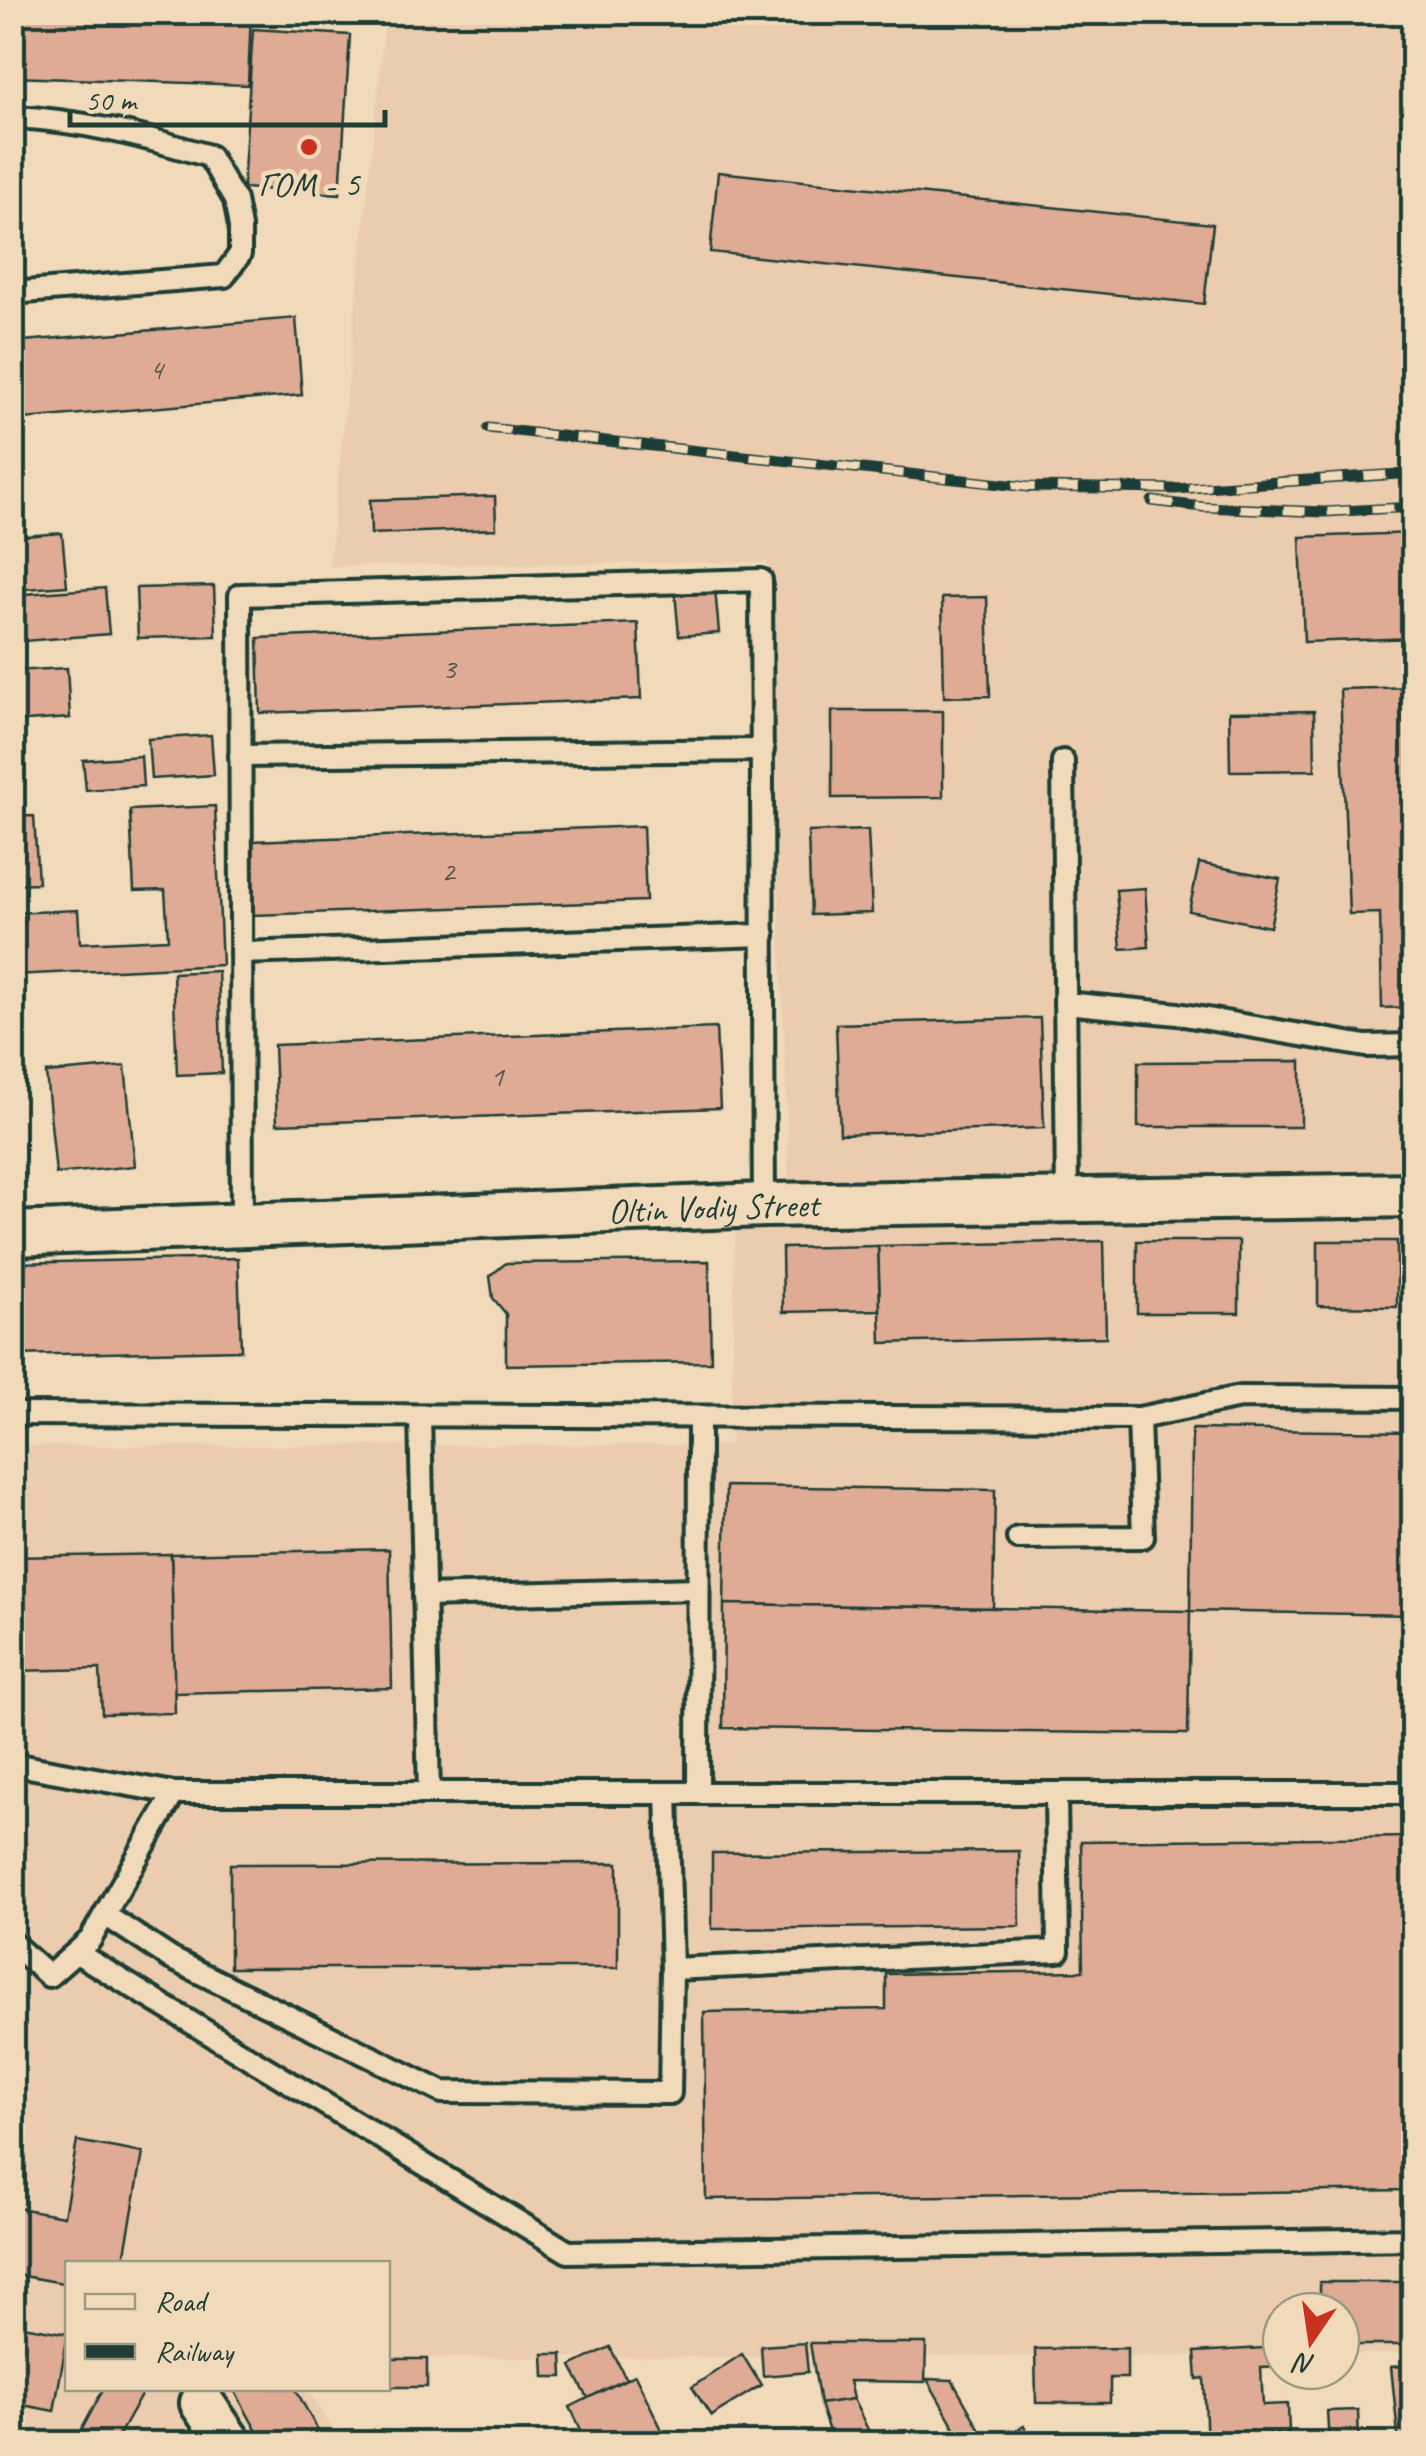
<svg xmlns="http://www.w3.org/2000/svg" width="1426" height="2456" font-family="Caveat,sans-serif">
<style>
.built{fill:#ebccae}
.building{fill:#e0ab95;stroke:#1f3d34;stroke-width:2.5}
.lines{fill:none;stroke-linecap:round;stroke-linejoin:round}
.service-casing{stroke:#1f3d34;stroke-width:28}
.minor-casing{stroke:#1f3d34;stroke-width:50}
.service{stroke:#f0dab9;stroke-width:20}
.minor{stroke:#f0dab9;stroke-width:42}
.rail-casing{stroke:#1f3d34;stroke-width:11}
.rail{stroke:#f0dab9;stroke-width:8;stroke-dasharray:22;stroke-linecap:butt}
.poi-dot{fill:#c8321e;stroke:#f0dab9;stroke-width:4}
.labels{text-anchor:middle;dominant-baseline:central;stroke-width:9;stroke-linejoin:round;paint-order:stroke}
.number-label{font-size:30px;fill:#4f584c}
.poi-label{font-size:35px;fill:#1f3d34;stroke:#f0dab9}
.street-label{font-size:35px;fill:#1f3d34;stroke:#f0dab9}
</style>
<rect width="100%" height="100%" fill="#f0dab9"/>
<filter id="ink" filterUnits="userSpaceOnUse"><feTurbulence type="fractalNoise" baseFrequency=".01" numOctaves="2"/><feDisplacementMap in="SourceGraphic" scale="20" xChannelSelector="R" yChannelSelector="G"/><feConvolveMatrix kernelMatrix="1 2 1 2 8 2 1 2 1" color-interpolation-filters="sRGB"/></filter>
<g filter="url(#ink)">
<!-- built -->
<path class="built" d="M386,13H1413V2354H1341V2311H1281V2355L388,2358V2264H68V2388L308,2389L341,2443H13L12,1446L731,1445L736,1189L789,1180L767,562L329,566Z"/>
<!-- building -->
<g class="building">
<path d="M12,12H251L248,85L12,77Z"/>
<path d="M253,29L350,35L340,194L243,188Z"/>
<path d="M718,172L1213,224L1204,304L710,252Z"/>
<path d="M296,318L302,395L12,420V342Z"/>
<path d="M495,496L496,529L371,534L370,500Z"/>
<path d="M62,533L67,586L12,590V537Z"/>
<path d="M1414,533V638L1304,642L1300,537Z"/>
<path d="M214,586L216,636L138,638L136,588Z"/>
<path d="M105,588L109,634L12,642V595Z"/>
<path d="M715,588L719,633L679,636L675,592Z"/>
<path d="M987,597L990,696L944,697L942,598Z"/>
<path d="M638,623L641,699L260,713L258,638Z"/>
<path d="M67,668L70,718L12,722V671Z"/>
<path d="M1414,687V1007L1382,1008L1380,913L1349,914L1340,689Z"/>
<path d="M832,711H943V797L832,798Z"/>
<path d="M1314,711L1315,770L1230,771L1229,712Z"/>
<path d="M211,735L214,775L151,779L148,739Z"/>
<path d="M141,756L143,786L86,790L83,760Z"/>
<path d="M215,806L222,965L12,975V913L78,910L80,943L168,939L165,890L134,891L130,810Z"/>
<path d="M34,816L38,883L12,884V817Z"/>
<path d="M643,826L646,901L254,915L251,841Z"/>
<path d="M868,830L872,913L811,915L808,832Z"/>
<path d="M1199,863L1280,879L1270,927L1189,911Z"/>
<path d="M1145,888L1149,947L1121,949L1116,890Z"/>
<path d="M218,971L222,1073L177,1075L173,973Z"/>
<path d="M1040,1018L1044,1128L840,1134L836,1024Z"/>
<path d="M716,1028L720,1108L277,1124L274,1045Z"/>
<path d="M1301,1061V1127H1138V1062Z"/>
<path d="M125,1066L135,1166L56,1174L46,1073Z"/>
<path d="M1104,1241L1106,1337L881,1343L878,1246Z"/>
<rect x="1137" y="1241" width="102" height="72"/>
<path d="M1318,1241H1397V1307L1318,1306Z"/>
<path d="M878,1246L880,1310L783,1312L782,1248Z"/>
<path d="M238,1258L241,1350L13,1355L12,1263Z"/>
<path d="M709,1261L711,1362L506,1365V1314L493,1298L490,1276L506,1263Z"/>
<path d="M1192,1429L1414,1432V1615L1190,1611Z"/>
<path d="M726,1486L995,1490L993,1608L724,1604Z"/>
<path d="M389,1549L392,1688L174,1693L171,1554Z"/>
<path d="M171,1554L175,1713L102,1714L100,1669L12,1671V1557Z"/>
<path d="M724,1604L1190,1611L1188,1734L723,1728Z"/>
<path d="M1414,1837V2190L706,2199L704,2012L886,2009V1974L1083,1971L1081,1841Z"/>
<path d="M1019,1851L1020,1926L712,1929V1853Z"/>
<path d="M618,1863V1968H230V1864Z"/>
<path d="M77,2141L143,2153L123,2264H68V2284L12,2274V2207L64,2216Z"/>
<path d="M1320,2282H1414V2345H1341V2311H1320Z"/>
<path d="M12,2324L68,2334L54,2411L12,2403Z"/>
<path d="M805,2343L808,2372L763,2376L761,2346Z"/>
<path d="M810,2343H926L925,2382L849,2381L853,2399L820,2404Z"/>
<path d="M610,2347L626,2379L588,2398L571,2366Z"/>
<path d="M1281,2347V2367L1261,2368L1263,2405L1288,2404L1289,2433L1266,2434L1267,2444H1207L1204,2378L1197,2379L1195,2352Z"/>
<path d="M1127,2348V2378H1110V2403H1036L1035,2349Z"/>
<path d="M543,2354H562L563,2377H544Z"/>
<path d="M742,2354L761,2385L711,2416L692,2387Z"/>
<rect x="388" y="2359" width="39" height="28"/>
<path d="M1414,2365V2444H1399L1391,2367Z"/>
<path d="M635,2375L669,2444H588L570,2407Z"/>
<path d="M927,2379L952,2380L988,2444H964Z"/>
<path d="M104,2388H145L114,2444H74Z"/>
<path d="M233,2388H295L325,2444H264Z"/>
<path d="M853,2399L875,2444H833L820,2404Z"/>
<path d="M1358,2410L1359,2444H1329L1327,2411Z"/>
<path d="M1024,2426L1034,2444H992Z"/>
<path d="M1067,2431L1073,2444H1042Z"/>
</g>
<g class="lines">
<!-- service casing -->
<g class="service-casing">
<g id="service">
<path d="M12,117C83,120 142,136 209,156L235,200L240,227V254L224,276L12,293"/>
<path d="M240,756L763,750"/>
<path d="M1063,761L1067,1201"/>
<path d="M241,953L764,935"/>
<path d="M1065,1003L1178,1014L1366,1046L1414,1045"/>
<path d="M242,1225L240,595L761,580L764,1205"/>
<path d="M12,1414L1139,1418L1240,1397L1414,1398"/>
<path d="M420,1416L429,1793"/>
<path d="M1018,1538L1143,1537L1139,1418"/>
<path d="M424,1596L698,1589"/>
<path d="M12,1764L174,1793"/>
<path d="M667,1793L672,1969L1058,1951L1056,1793"/>
<path d="M698,1793L699,1417"/>
<path d="M105,1915L172,1959L442,2092L670,2093L672,1969"/>
<path d="M12,1943L49,1976L90,1940L174,1793H1414"/>
<path d="M77,1953L568,2252L1414,2239"/>
</g>
</g>
<!-- minor casing -->
<g class="minor-casing">
<g id="minor">
<path id="s1" d="M12,1234L764,1205L1414,1195"/>
<path d="M202,2403L230,2444"/>
</g>
</g>
<!-- service -->
<use href="#service" class="service"/>
<!-- minor -->
<use href="#minor" class="minor"/>
<!-- rail casing -->
<g class="rail-casing">
<g id="rail">
<path d="M488,428L1028,487L1175,489L1414,473"/>
<path d="M1152,501L1203,507L1324,512L1414,507"/>
</g>
</g>
<!-- rail -->
<use href="#rail" class="rail"/>
</g>
</g>
<!-- markers -->
<circle class="poi-dot" cx="309" cy="147" r="10"/>
<g class="labels">
<!-- number labels -->
<g class="number-label">
<text x="156" y="369">4</text>
<text x="449" y="668">3</text>
<text x="448" y="871">2</text>
<text x="497" y="1076">1</text>
</g>
<!-- poi labels -->
<g class="poi-label">
<text x="309" y="184">ГОМ - 5</text>
</g>
<!-- street labels -->
<g class="street-label">
<text stroke="none"><textPath href="#s1" startOffset="702">Oltin Vodiy Street</textPath></text>
</g>
</g>
<!-- margin -->
<rect width="1426" height="2456" fill="none" stroke="#f0dab9" stroke-width="50"/>
<rect x="25" y="25" width="1376" height="2406" fill="none" stroke="#1f3d34" stroke-width="4" filter="url(#ink)"/>
<!-- legend -->
<rect x="65" y="2261" width="325" height="130" fill="#f0dab9" stroke="#9c9b84" stroke-width="2.5"/>
<rect x="85" y="2294" width="50" height="15" fill="#f0dab9" stroke="#9c9b84" stroke-width="2.5"/>
<text x="155" y="2311" font-size="30" fill="#1f3d34">Road</text>
<rect x="85" y="2344" width="50" height="15" fill="#1f3d34" stroke="#9c9b84" stroke-width="2.5"/>
<text x="155" y="2361" font-size="30" fill="#1f3d34">Railway</text>
<!-- north arrow -->
<g transform="translate(1311 2341) rotate(193)"><circle r="48" fill="#f0dab9" stroke="#9c9b84" stroke-width="2.5"/>
<path d="M0-8L18 38L0 25L-18 38Z" fill="#c8321e"/>
<text y="-15" font-size="28" font-weight="bold" text-anchor="middle" fill="#1f3d34">N</text>
</g>
<!-- scale -->
<path d="M70 110v15h315v-15" fill="none" stroke="#1f3d34" stroke-width="5"/>
<text x="85" y="110" font-size="30" fill="#1f3d34" stroke="#f0dab9" stroke-width="8" paint-order="stroke">50 m</text>
</svg>
